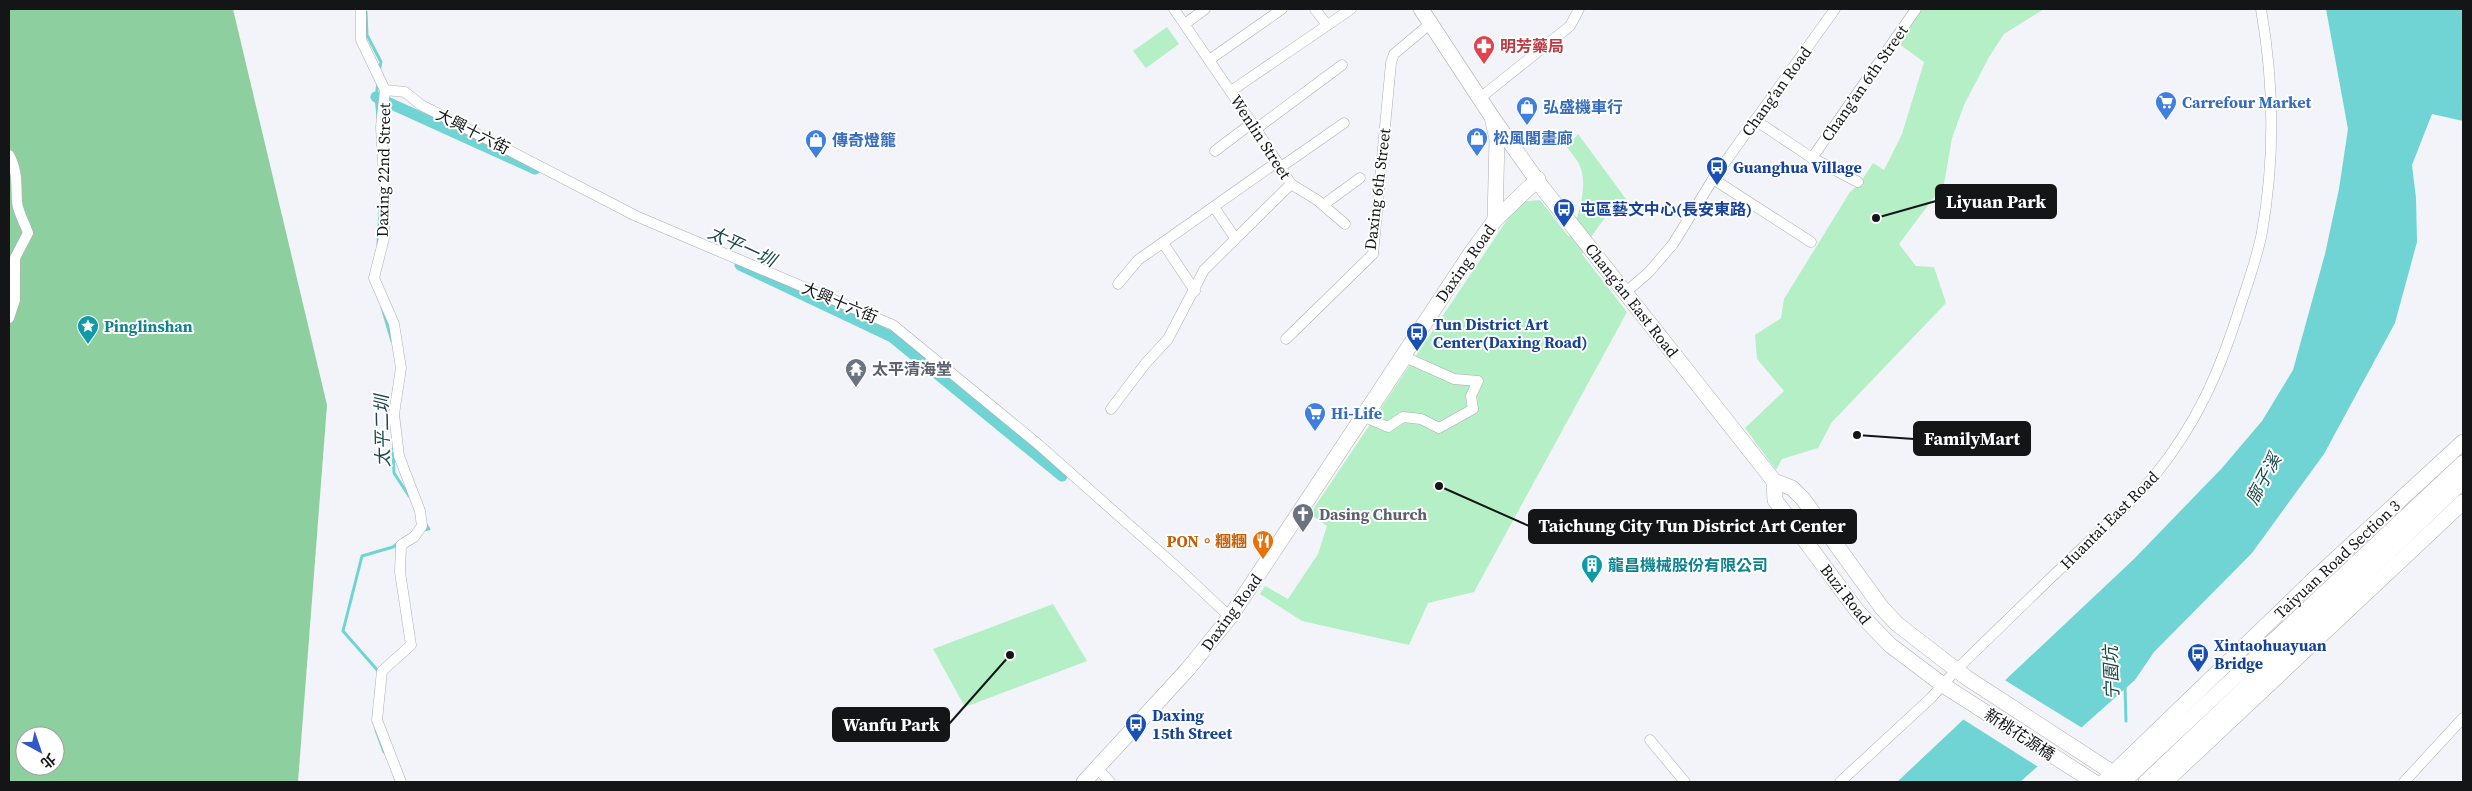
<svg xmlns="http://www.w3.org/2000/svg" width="2472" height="791" font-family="'Source Serif 4','Noto Sans TC',serif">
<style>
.green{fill:#b5efc5}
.forest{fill:#8ecfa0;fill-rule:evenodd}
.water{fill:#71d4d4}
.pier{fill:#f2f4f9}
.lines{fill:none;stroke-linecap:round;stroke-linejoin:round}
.stream{stroke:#71d4d4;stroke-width:3}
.canal{stroke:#71d4d4;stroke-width:11}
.street-casing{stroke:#adaeb3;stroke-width:11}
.secondary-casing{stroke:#adaeb3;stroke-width:16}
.street{stroke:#fff;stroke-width:10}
.secondary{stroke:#fff;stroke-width:15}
.labels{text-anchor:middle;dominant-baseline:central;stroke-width:4;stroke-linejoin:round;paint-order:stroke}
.health-label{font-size:16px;font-weight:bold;fill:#be3a42;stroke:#fff;text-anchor:start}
.street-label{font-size:16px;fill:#141516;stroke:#fff}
.shop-label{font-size:16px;font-weight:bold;fill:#366cbe;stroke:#fff;text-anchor:start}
.transit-label{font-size:16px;font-weight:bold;fill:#164399;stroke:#fff;text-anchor:start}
.culture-label{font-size:16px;font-weight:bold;fill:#0d838f;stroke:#fff;text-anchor:start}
.worship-label{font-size:16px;font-weight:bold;fill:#5b616d;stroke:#fff;text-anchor:start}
.food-label{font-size:16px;font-weight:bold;fill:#c56008;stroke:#fff;text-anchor:end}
.water-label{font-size:18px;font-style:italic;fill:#1c4949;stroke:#fff}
.leader{fill:none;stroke:#141516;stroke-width:2}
.callout-dot{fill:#141516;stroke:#fff;stroke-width:2}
.callout{fill:#141516;stroke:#141516;stroke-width:2}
.callout-label{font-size:18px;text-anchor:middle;font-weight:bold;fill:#fff}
</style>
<rect width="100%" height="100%" fill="#f2f4f9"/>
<!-- green -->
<g class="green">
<path d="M1922,9H2044L2004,34L1989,57L1964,105L1952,138L1944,184L1899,244L1916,266L1934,267L1946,303L1832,422L1818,448L1782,459L1776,470L1745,428L1784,391L1757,359L1755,335L1781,318L1784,299L1850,192L1860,183L1873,163L1884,170L1902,134L1924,62L1899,44Z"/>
<path d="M1167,27L1179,44L1146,68L1133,51Z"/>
<path d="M1578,134L1626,199C1605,214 1594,231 1582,254L1627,312L1474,592L1428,603L1409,645L1302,621L1260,594L1265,586L1288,599L1318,554L1327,526L1310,514L1519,202L1540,200L1569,237C1579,217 1589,184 1579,164C1576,158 1571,153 1567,147Z"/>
<path d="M1053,604L1087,661L965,707L933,649Z"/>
</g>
<!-- forest -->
<path class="forest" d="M9,9H233L327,405L298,782H9ZM25,736H55V766H25Z"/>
<!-- water -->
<path class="water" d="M2326,9H2463V121L2432,114L2412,165L2416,198L2417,242L2395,323L2324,454L2252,553L2154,652L2135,680L2020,782H1897L2134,559L2222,468L2262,421L2293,370L2325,254L2339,189L2348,129Z"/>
<!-- pier -->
<path class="pier" d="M2003,679L2084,729L2040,768L1961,718Z"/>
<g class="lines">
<!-- stream -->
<g class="stream">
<path d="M366,12L367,35L381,62L379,72"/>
<path d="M378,117L376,97L378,83"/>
<path d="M378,244L380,210"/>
<path d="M382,307L392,341"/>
<path d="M393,449L394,473L409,496"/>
<path d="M423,530L429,529L425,523"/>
<path d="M403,539L415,532"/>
<path d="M379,672L343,631L362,556L393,547L398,543"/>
<path d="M2125,687L2126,721"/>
<path d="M376,730L384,752"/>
</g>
<!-- canal -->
<g class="canal">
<path d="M376,97L535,169"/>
<path d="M740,265L892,337L1062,476"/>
</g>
<!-- street casing -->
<g class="street-casing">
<g id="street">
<path d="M361,9V40L385,90"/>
<path d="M1174,9L1256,129L1291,184L1317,200L1345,224"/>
<path d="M1315,9L1327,25"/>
<path d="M1185,24L1205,9"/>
<path d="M1209,60L1282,9"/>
<path d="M385,90L405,92L421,105L636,216L893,325L1039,445L1180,570L1230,617"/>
<path d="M385,90L381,127L385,195L384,238L374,278L394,324L401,368L394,414L399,456L420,511L422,526L414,537L401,545L400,572L411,645L382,671L377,720L401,782"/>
<path d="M1231,91L1351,9"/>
<path d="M1480,98L1570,26L1579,9"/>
<path d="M1755,120L1812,158L1858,182"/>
<path d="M1256,129L1342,65"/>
<path d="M1215,151L1252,123"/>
<path d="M9,155C18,171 16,185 17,202C18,212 25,224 28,233L15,258V300L9,318"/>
<path d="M1812,158L1916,9"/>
<path d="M1281,167L1344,123"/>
<path d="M1713,179L1811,242"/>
<path d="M1323,205L1360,178"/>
<path d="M1214,207L1235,238"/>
<path d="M1163,243L1195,291"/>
<path d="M1118,284L1138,260L1277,162"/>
<path d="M1626,292L1649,272L1673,244L1713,179L1835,9"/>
<path d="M1286,339L1373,254L1391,63L1394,54L1431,23"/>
<path d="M1407,358L1454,379L1478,381L1471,396L1473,409L1439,428L1421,419L1403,417L1388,427L1367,418Z"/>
<path d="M1111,409L1145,364L1168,339L1204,270L1291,184"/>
<path d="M1650,740L1685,782"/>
<path d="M1097,768L1110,782"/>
<path d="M1840,782L1931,698L1956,670C1997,630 2039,589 2081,549C2106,525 2133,502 2155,475C2197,423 2219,373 2239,310C2247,285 2257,259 2262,232C2275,158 2274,83 2261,9"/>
<path d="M2404,782L2463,718"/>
</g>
</g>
<!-- secondary casing -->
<g class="secondary-casing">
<g id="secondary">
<path d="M1421,9L1492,117L1497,139L1495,220"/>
<path d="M1492,117L1541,186L1774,481"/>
<path d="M1774,481L1792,488L1803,499L1882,608L1897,624L1967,678L2127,782"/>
<path d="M1774,481L1775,500L1858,612L1890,645L1943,685L2094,782"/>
<path d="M1084,782L1188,669L1230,617L1471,253L1495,220L1538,179"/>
<path d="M2104,782L2313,580L2463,442"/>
<path d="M2123,782L2463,463"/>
<path d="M2146,782L2463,481"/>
<path d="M2165,782L2463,502"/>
</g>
</g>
<!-- street -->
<use href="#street" class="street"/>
<!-- secondary -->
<use href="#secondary" class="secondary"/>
</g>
<!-- icons -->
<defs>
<g id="pharmacy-pin" transform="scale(1.125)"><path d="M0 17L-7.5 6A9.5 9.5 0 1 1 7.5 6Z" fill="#e0444e" stroke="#fff"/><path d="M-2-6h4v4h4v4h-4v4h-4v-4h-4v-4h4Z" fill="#fff"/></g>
<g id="supermarket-pin" transform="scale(1.125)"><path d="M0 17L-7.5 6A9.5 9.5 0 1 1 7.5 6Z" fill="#3f7fe0" stroke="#fff"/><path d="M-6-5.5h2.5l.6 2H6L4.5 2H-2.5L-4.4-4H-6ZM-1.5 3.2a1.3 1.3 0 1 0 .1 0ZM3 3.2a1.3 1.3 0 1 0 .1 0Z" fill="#fff"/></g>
<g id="shop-pin" transform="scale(1.125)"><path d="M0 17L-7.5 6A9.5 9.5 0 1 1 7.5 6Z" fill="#3f7fe0" stroke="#fff"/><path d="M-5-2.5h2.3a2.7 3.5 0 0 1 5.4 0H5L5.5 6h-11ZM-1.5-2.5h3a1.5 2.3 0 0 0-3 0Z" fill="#fff"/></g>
<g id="bus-pin" transform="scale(1.125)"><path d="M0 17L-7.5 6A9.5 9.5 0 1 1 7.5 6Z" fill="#1a4fb4" stroke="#fff"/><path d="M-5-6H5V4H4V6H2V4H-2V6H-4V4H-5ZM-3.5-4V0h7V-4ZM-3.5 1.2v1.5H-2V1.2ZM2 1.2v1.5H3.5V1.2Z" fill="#fff"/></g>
<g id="sight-pin" transform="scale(1.125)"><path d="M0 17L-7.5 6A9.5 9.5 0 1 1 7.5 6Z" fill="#0f9aa8" stroke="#fff"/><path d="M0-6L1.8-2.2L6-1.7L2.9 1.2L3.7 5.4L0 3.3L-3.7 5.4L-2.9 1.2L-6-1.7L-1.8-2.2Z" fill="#fff"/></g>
<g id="temple-pin" transform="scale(1.125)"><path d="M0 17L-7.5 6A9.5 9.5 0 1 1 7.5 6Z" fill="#6b7280" stroke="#fff"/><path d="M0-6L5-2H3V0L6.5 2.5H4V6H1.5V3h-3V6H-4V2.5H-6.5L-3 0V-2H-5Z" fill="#fff"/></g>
<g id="church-pin" transform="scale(1.125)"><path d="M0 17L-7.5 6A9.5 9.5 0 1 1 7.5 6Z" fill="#6b7280" stroke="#fff"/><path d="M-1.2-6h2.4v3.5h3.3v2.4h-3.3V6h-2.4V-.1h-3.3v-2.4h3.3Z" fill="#fff"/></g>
<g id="restaurant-pin" transform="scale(1.125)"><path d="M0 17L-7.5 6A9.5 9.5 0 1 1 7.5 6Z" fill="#e8710a" stroke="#fff"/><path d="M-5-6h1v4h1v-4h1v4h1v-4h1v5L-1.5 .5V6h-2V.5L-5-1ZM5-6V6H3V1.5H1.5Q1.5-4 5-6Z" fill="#fff"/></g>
<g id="building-pin" transform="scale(1.125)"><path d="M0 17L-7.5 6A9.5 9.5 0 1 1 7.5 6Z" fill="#0f9aa8" stroke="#fff"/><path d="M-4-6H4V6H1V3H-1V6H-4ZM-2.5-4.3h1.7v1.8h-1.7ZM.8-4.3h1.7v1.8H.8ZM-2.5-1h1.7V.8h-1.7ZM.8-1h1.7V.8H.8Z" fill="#fff"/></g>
</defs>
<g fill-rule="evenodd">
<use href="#pharmacy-pin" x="1484" y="46"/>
<use href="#supermarket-pin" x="2166" y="102"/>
<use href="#shop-pin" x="1527" y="107"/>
<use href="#shop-pin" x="1477" y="138"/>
<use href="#shop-pin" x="816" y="140"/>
<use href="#bus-pin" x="1717" y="167"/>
<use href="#bus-pin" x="1564" y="209"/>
<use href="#sight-pin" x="88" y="326"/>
<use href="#bus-pin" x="1417" y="333"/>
<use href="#temple-pin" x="856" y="369"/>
<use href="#supermarket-pin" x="1315" y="413"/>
<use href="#church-pin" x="1303" y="514"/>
<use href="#restaurant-pin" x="1263" y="541"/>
<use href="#building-pin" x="1592" y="565"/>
<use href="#bus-pin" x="2198" y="654"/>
<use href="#bus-pin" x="1136" y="724"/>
</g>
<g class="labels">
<!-- health labels -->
<g class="health-label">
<text x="1500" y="46">明芳藥局</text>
</g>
<!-- street labels -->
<g class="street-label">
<text transform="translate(1864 83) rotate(-55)">Chang’an 6th Street</text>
<text transform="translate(1776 91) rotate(-54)">Chang’an Road</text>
<text transform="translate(473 131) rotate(27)">大興十六街</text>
<text transform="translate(1261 137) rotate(57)">Wenlin Street</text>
<text transform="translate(383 170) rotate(-89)">Daxing 22nd Street</text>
<text transform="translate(1377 189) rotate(-83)">Daxing 6th Street</text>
<text transform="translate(1465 263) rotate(-55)">Daxing Road</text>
<text transform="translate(1632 300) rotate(52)">Chang’an East Road</text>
<text transform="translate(840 302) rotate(23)">大興十六街</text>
<text transform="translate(2109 520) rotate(-45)">Huantai East Road</text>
<text transform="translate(2337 559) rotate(-43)">Taiyuan Road Section 3</text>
<text transform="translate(1846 594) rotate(52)">Buzi Road</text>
<text transform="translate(1231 612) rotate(-54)">Daxing Road</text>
<text transform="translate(2020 734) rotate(33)">新桃花源橋</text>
</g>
<!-- shop labels -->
<g class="shop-label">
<text x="2182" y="102">Carrefour Market</text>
<text x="1543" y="107">弘盛機車行</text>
<text x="1493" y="138">松風閣畫廊</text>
<text x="832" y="140">傳奇燈籠</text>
<text x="1331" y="413">Hi-Life</text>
</g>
<!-- transit labels -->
<g class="transit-label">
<text x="1733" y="167">Guanghua Village</text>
<text x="1580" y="209">屯區藝文中心(長安東路)</text>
<text x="1433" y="324">Tun District Art<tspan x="1433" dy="18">Center(Daxing Road)</tspan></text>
<text x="2214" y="645">Xintaohuayuan<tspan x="2214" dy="18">Bridge</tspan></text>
<text x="1152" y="715">Daxing<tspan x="1152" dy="18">15th Street</tspan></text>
</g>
<!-- culture labels -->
<g class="culture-label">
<text x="104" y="326">Pinglinshan</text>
<text x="1608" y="565">龍昌機械股份有限公司</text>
</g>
<!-- worship labels -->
<g class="worship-label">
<text x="872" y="369">太平清海堂</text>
<text x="1319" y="514">Dasing Church</text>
</g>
<!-- food labels -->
<g class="food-label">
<text x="1247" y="541">PON。糰糰</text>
</g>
<!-- water labels -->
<g class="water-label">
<text transform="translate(742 246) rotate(25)">太平一圳</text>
<text transform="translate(382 431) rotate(-91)">太平二圳</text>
<text transform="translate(2263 479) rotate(-62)">廍子溪</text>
<text transform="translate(2111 673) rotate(-92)">宁園坑</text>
</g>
</g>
<!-- callouts -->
<path class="leader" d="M1876 218L1936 201M1857 435L1914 439M1439 486L1529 526M1010 655L949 724"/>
<g class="callout-dot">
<circle cx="1876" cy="218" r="5"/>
<circle cx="1857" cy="435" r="5"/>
<circle cx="1439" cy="486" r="5"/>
<circle cx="1010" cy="655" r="5"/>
</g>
<g class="callout">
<rect x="1936" y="185" width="120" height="33" rx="5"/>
<rect x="1914" y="422" width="116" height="33" rx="5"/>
<rect x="1529" y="510" width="327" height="33" rx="5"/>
<rect x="833" y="708" width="116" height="33" rx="5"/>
</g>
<g class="callout-label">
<text x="1996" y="208">Liyuan Park</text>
<text x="1972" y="445">FamilyMart</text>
<text x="1692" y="532">Taichung City Tun District Art Center</text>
<text x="891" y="731">Wanfu Park</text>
</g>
<!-- border -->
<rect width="2472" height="791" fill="none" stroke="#141516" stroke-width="20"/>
<!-- north arrow -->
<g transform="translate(40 751) rotate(140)"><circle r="24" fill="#ffffff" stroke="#a1a1a2"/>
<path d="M0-4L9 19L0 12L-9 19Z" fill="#3057c7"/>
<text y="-8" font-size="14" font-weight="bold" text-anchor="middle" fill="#141516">北</text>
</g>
</svg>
